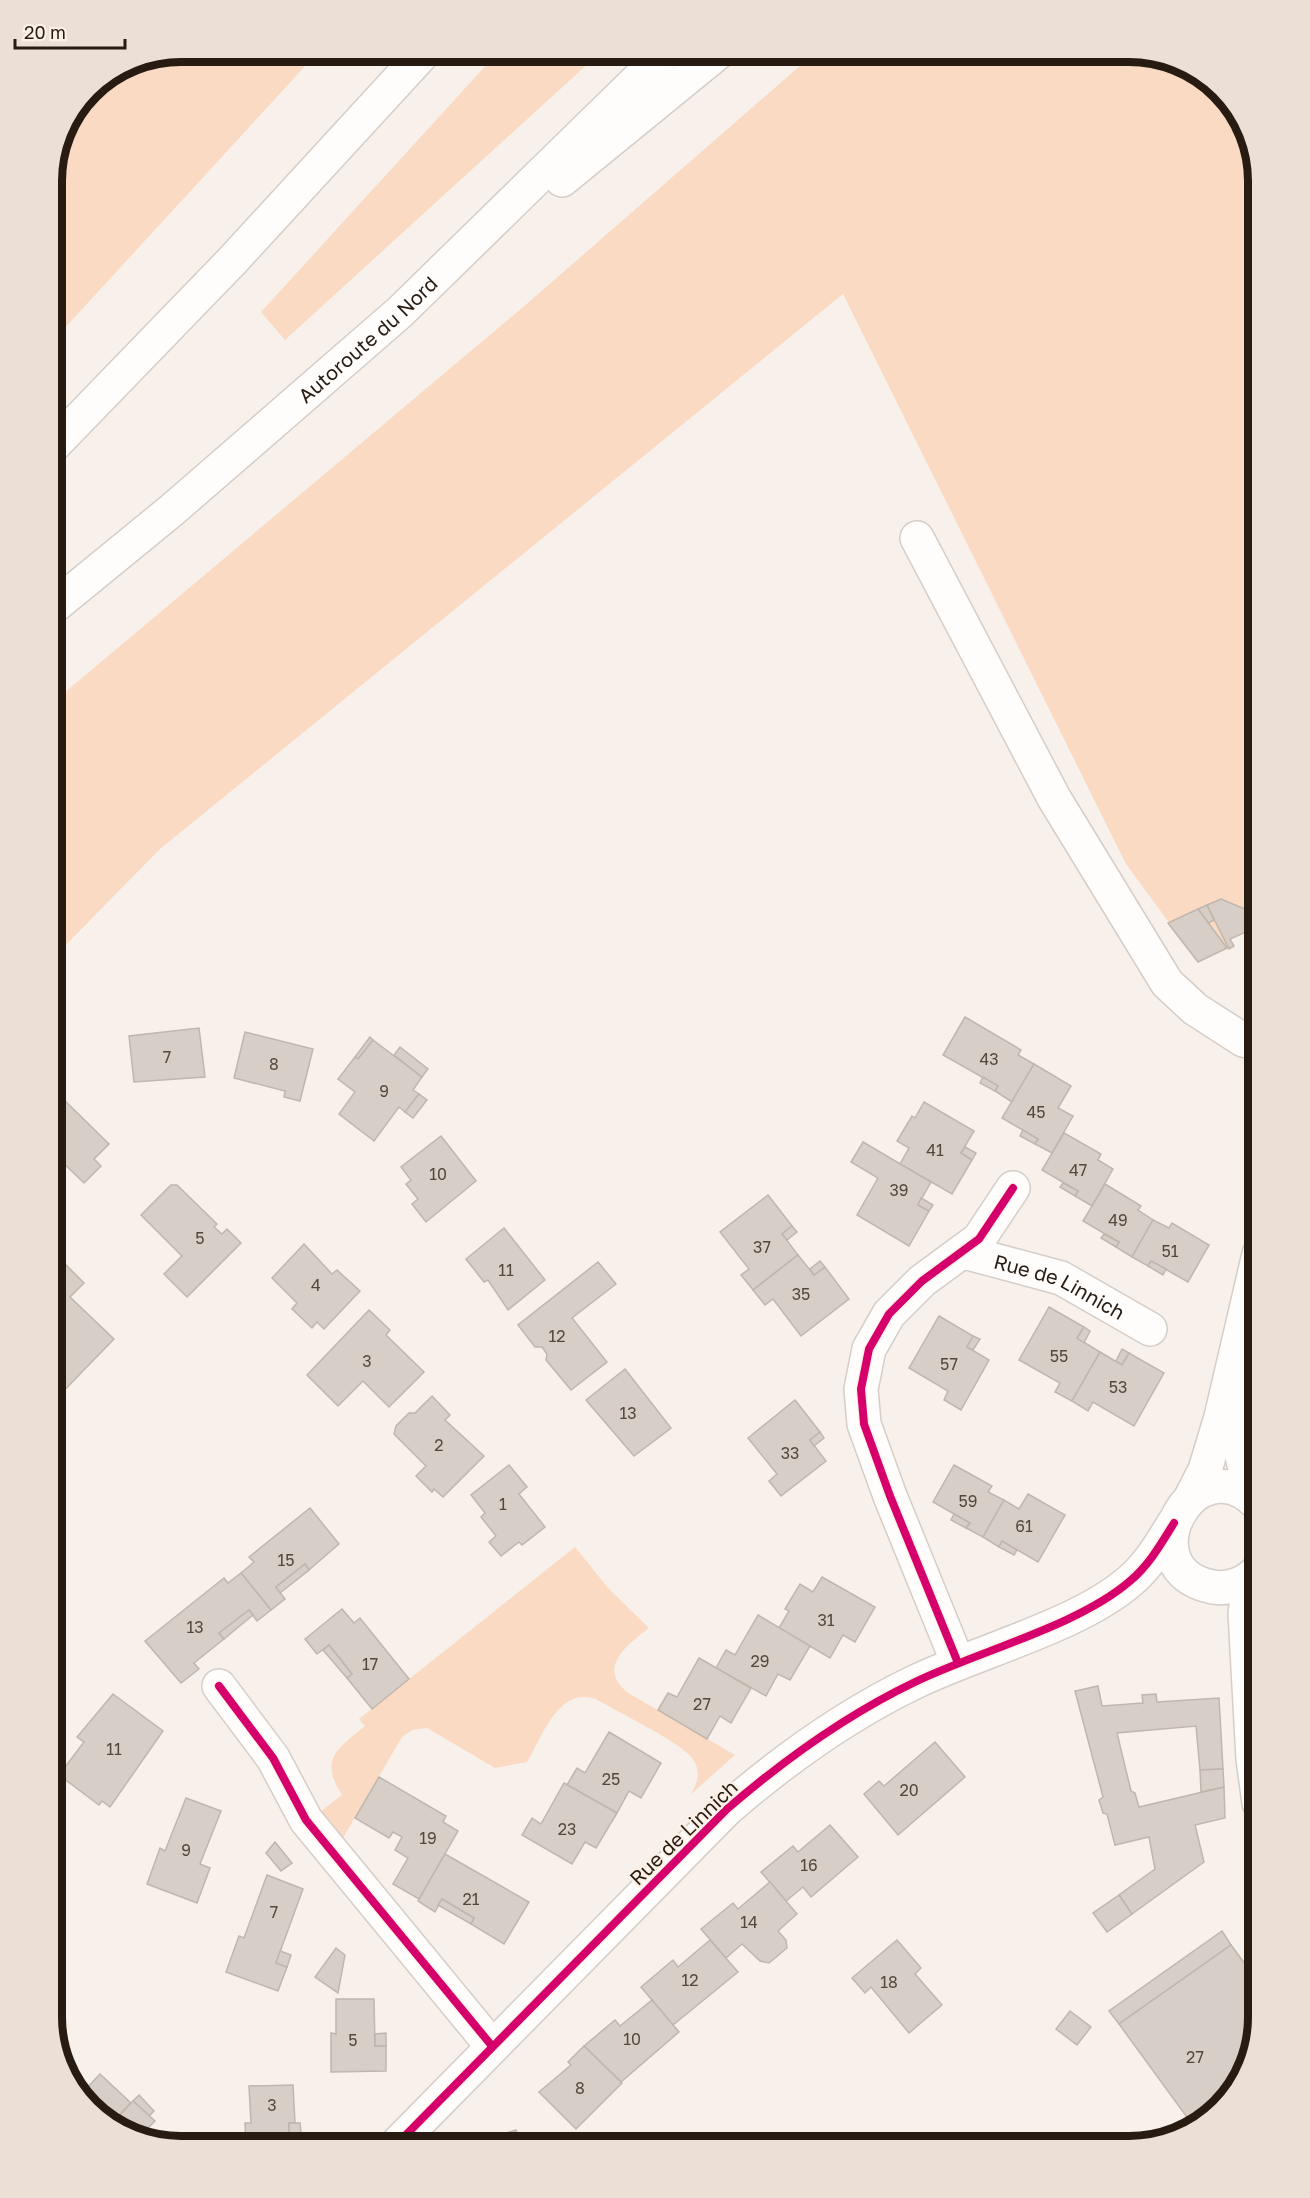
<svg xmlns="http://www.w3.org/2000/svg" width="1310" height="2198" font-family="'Golos Text',sans-serif">
<style>
.green{fill:#fadac3}
.building{fill:#d7cec7;stroke:#bfb6af;stroke-width:1.5}
.lines{fill:none;stroke-linecap:round;stroke-linejoin:round}
.minor-casing{stroke:#d6cdc7;stroke-width:36}
.highway-casing{stroke:#d6cdc7;stroke-width:36}
.minor{stroke:#fefdfc;stroke-width:33}
.highway{stroke:#fefdfc;stroke-width:33}
.cycleway-casing{stroke:#fdf0e6;stroke-width:11}
.cycleway{stroke:#d6006c;stroke-width:8}
.labels{text-anchor:middle;dominant-baseline:central;stroke-width:4.5;stroke-linejoin:round;paint-order:stroke}
.number-label{font-size:16px;fill:#53483f}
.street-label{font-size:20px;fill:#271b12;stroke:#fdf0e6}
.rim{fill:none;stroke:#271b12;stroke-width:8}
</style>
<rect width="100%" height="100%" fill="#f8f1eb"/>
<!-- green -->
<g class="green">
<path d="M180,51H319L51,343V172L61,130L89,89L131,61Z"/>
<path d="M499,51H602L285,340L261,312Z"/>
<path d="M817,51H1139L1202,73L1246,123L1259,180V926L1230,939L1234,946L1198,962L1126,864L843,294L160,849L51,960V704L522,308Z"/>
<path d="M575,1547L609,1589L649,1628C628,1644 594,1669 630,1694L735,1755L690,1795C698,1784 701,1771 693,1759C681,1742 617,1712 596,1699C558,1686 543,1736 527,1762L495,1768L427,1728L412,1730L402,1737L343,1838L321,1811L342,1795C319,1759 337,1749 365,1726L359,1719Z"/>
</g>
<!-- building -->
<g class="building">
<path d="M1221,899L1245,909L1255,928L1230,939L1234,946L1229,949L1207,905Z"/>
<path d="M1207,905L1214,920L1208,923L1198,909Z"/>
<path d="M1198,909L1227,948L1198,962L1168,923Z"/>
<path d="M965,1017L1021,1050L1018,1055L1034,1064L1012,1102L995,1091L998,1086L943,1055Z"/>
<path d="M199,1028L205,1077L134,1082L129,1036Z"/>
<path d="M245,1032L313,1049L300,1101L284,1097L285,1091L234,1078Z"/>
<path d="M370,1037L373,1040L358,1059L355,1057Z"/>
<path d="M373,1040L422,1077L413,1090L419,1094L405,1112L399,1107L374,1141L339,1114L355,1092L338,1079L355,1057L358,1059Z"/>
<path d="M400,1047L428,1069L422,1077L394,1055Z"/>
<path d="M1034,1064L1071,1086L1058,1108L1073,1116L1052,1153L1035,1144L1038,1139L1002,1118Z"/>
<path d="M983,1077L998,1086L995,1091L980,1083Z"/>
<path d="M419,1094L427,1100L413,1118L405,1112Z"/>
<path d="M59,1095L109,1144L94,1159L101,1166L84,1183L54,1154L51,1157V1103Z"/>
<path d="M924,1102L974,1131L961,1153L972,1160L952,1194L900,1164L909,1148L897,1141L912,1116L915,1118Z"/>
<path d="M1023,1130L1038,1139L1035,1144L1020,1136Z"/>
<path d="M1064,1133L1101,1154L1098,1160L1113,1169L1092,1206L1075,1196L1078,1191L1042,1170Z"/>
<path d="M441,1136L476,1181L426,1222L412,1204L418,1199L406,1184L411,1180L401,1167Z"/>
<path d="M863,1142L931,1182L918,1205L929,1211L909,1246L857,1215L878,1178L851,1162Z"/>
<path d="M965,1147L976,1153L972,1160L961,1153Z"/>
<path d="M1063,1183L1078,1191L1075,1196L1060,1187Z"/>
<path d="M1105,1184L1141,1206L1138,1210L1153,1220L1132,1257L1116,1247L1119,1242L1083,1221Z"/>
<path d="M171,1185H177L217,1224L214,1227L222,1234L227,1229L241,1243L187,1297L164,1274L182,1256L141,1215Z"/>
<path d="M768,1195L792,1226L782,1234L798,1255L753,1290L741,1275L749,1269L720,1232Z"/>
<path d="M921,1198L933,1205L929,1211L918,1205Z"/>
<path d="M1153,1220L1169,1228L1172,1223L1209,1245L1188,1282L1151,1261L1148,1266L1132,1257Z"/>
<path d="M792,1226L797,1232L787,1240L782,1234Z"/>
<path d="M504,1228L545,1280L508,1310L488,1280L484,1282L466,1259Z"/>
<path d="M1104,1234L1119,1242L1116,1247L1101,1238Z"/>
<path d="M304,1244L332,1274L337,1270L360,1291L324,1329L317,1322L312,1328L292,1309L297,1303L272,1278Z"/>
<path d="M51,1250L84,1283L70,1297L114,1339L51,1404Z"/>
<path d="M798,1255L814,1275L825,1267L849,1299L801,1336L773,1299L765,1305L753,1290Z"/>
<path d="M820,1261L825,1267L814,1275L810,1269Z"/>
<path d="M1151,1261L1166,1269L1163,1275L1148,1266Z"/>
<path d="M598,1262L616,1284L572,1318L607,1362L571,1390L546,1360L547,1354L542,1347H535L518,1325Z"/>
<path d="M1049,1307L1084,1327L1077,1338L1100,1352L1072,1401L1055,1392L1060,1383L1019,1360Z"/>
<path d="M369,1310L390,1330L386,1335L424,1372L389,1407L363,1381L338,1406L307,1375Z"/>
<path d="M939,1316L973,1336L967,1347L989,1360L961,1410L944,1400L948,1391L909,1368Z"/>
<path d="M1084,1327L1090,1331L1084,1343L1077,1338Z"/>
<path d="M973,1336L980,1339L973,1350L967,1347Z"/>
<path d="M1122,1349L1129,1353L1122,1365L1116,1361Z"/>
<path d="M1100,1352L1122,1365L1129,1353L1164,1373L1134,1426L1093,1402L1088,1411L1072,1401Z"/>
<path d="M625,1369L671,1428L634,1456L586,1400Z"/>
<path d="M432,1396L450,1415L445,1420L484,1456L443,1497L434,1489L432,1492L416,1476L426,1466L394,1434L396,1426L409,1413H415Z"/>
<path d="M795,1400L820,1432L810,1440L826,1461L781,1496L769,1481L777,1474L748,1438Z"/>
<path d="M820,1432L824,1438L814,1446L810,1440Z"/>
<path d="M509,1465L527,1487L519,1494L545,1527L522,1545L519,1542L501,1556L489,1542L496,1536L481,1517L485,1513L471,1495Z"/>
<path d="M954,1465L992,1486L988,1492L1004,1500L983,1537L966,1528L970,1523L933,1502Z"/>
<path d="M1028,1494L1065,1515L1038,1562L1002,1541L999,1547L983,1537L1004,1500L1019,1509Z"/>
<path d="M310,1508L339,1544L309,1570L305,1564L276,1587L285,1599L271,1610L241,1573L254,1562L249,1557Z"/>
<path d="M954,1514L970,1523L966,1528L951,1520Z"/>
<path d="M1002,1541L1017,1550L1014,1555L999,1547Z"/>
<path d="M305,1564L309,1570L280,1593L276,1587Z"/>
<path d="M241,1573L271,1610L257,1621L249,1610L219,1633L224,1639L194,1663L199,1669L181,1683L145,1641L224,1578L228,1583Z"/>
<path d="M822,1577L875,1607L855,1642L843,1635L830,1658L779,1628L789,1611L785,1609L800,1584L813,1592Z"/>
<path d="M342,1609L354,1623L360,1618L409,1679L372,1709L347,1678L352,1674L329,1645L317,1654L305,1639Z"/>
<path d="M249,1610L253,1615L224,1639L219,1633Z"/>
<path d="M758,1615L810,1646L790,1680L778,1674L766,1696L716,1668L726,1650L735,1655Z"/>
<path d="M329,1645L352,1674L347,1678L323,1650Z"/>
<path d="M51,1656L65,1670L51,1685Z"/>
<path d="M699,1658L751,1688L731,1723L720,1716L707,1739L658,1710L668,1693L677,1697Z"/>
<path d="M1098,1686L1102,1706L1143,1703L1142,1695L1156,1694L1157,1702L1219,1698L1223,1769L1200,1770L1196,1726L1117,1733L1131,1791L1135,1793L1139,1807L1224,1787L1225,1818L1195,1825L1204,1862L1132,1914L1119,1895L1155,1869L1149,1837L1115,1845L1107,1814L1103,1813L1099,1800L1103,1797L1075,1691Z"/>
<path d="M113,1694L163,1731L110,1807L102,1801L99,1805L59,1775L84,1742L77,1737Z"/>
<path d="M609,1732L661,1763L641,1798L629,1791L617,1813L567,1785L577,1768L585,1773Z"/>
<path d="M935,1742L965,1777L898,1835L864,1794L879,1781L884,1786Z"/>
<path d="M1223,1769L1224,1787L1201,1792L1200,1770Z"/>
<path d="M379,1777L446,1816L443,1822L458,1831L419,1899L393,1884L408,1858L395,1850L402,1837L393,1832L389,1838L355,1818Z"/>
<path d="M564,1783L617,1813L596,1848L585,1842L572,1864L522,1835L532,1818L541,1824Z"/>
<path d="M186,1798L221,1811L200,1864L210,1868L197,1903L147,1884L160,1848L165,1851Z"/>
<path d="M830,1825L858,1857L811,1897L803,1887L786,1901L761,1872L793,1846L798,1852Z"/>
<path d="M275,1842L292,1863L281,1871L266,1853Z"/>
<path d="M445,1854L529,1902L504,1944L471,1924L474,1918L442,1899L435,1912L418,1901Z"/>
<path d="M267,1875L303,1889L276,1963L287,1967L278,1991L226,1972L239,1936L244,1938Z"/>
<path d="M770,1882L797,1914L778,1931L786,1940L787,1948L769,1963L760,1961L742,1944L726,1958L701,1929L733,1903L738,1909Z"/>
<path d="M1119,1895L1132,1914L1107,1932L1093,1913Z"/>
<path d="M442,1899L474,1918L471,1924L438,1905Z"/>
<path d="M1222,1931L1231,1945L1119,2024L1109,2011Z"/>
<path d="M710,1940L738,1972L673,2025L641,1987L673,1960L678,1967Z"/>
<path d="M897,1940L921,1968L915,1974L942,2005L909,2033L871,1987L865,1993L852,1978Z"/>
<path d="M1231,1945L1259,1983V2018L1237,2089L1194,2127L1119,2024Z"/>
<path d="M336,1948L345,1955L338,1993L315,1977Z"/>
<path d="M280,1951L291,1955L287,1967L276,1963Z"/>
<path d="M336,1999H374L375,2046H386V2071L331,2072V2033L336,2034Z"/>
<path d="M652,2000L679,2032L621,2082L584,2046L615,2020L620,2026Z"/>
<path d="M1070,2011L1091,2027L1077,2045L1056,2029Z"/>
<path d="M386,2033V2046H375V2034Z"/>
<path d="M584,2046L622,2083L576,2129L539,2092L571,2065L568,2062Z"/>
<path d="M100,2074L131,2103L109,2126L81,2094Z"/>
<path d="M293,2085L295,2123H289V2134L301,2133L302,2147H246L245,2123H251L249,2086Z"/>
<path d="M139,2095L154,2111L149,2116L133,2101Z"/>
<path d="M133,2101L155,2121L140,2136L109,2126Z"/>
<path d="M289,2123H300L301,2133L289,2134Z"/>
<path d="M516,2130L522,2147H482L480,2141Z"/>
</g>
<g class="lines">
<!-- minor casing -->
<g class="minor-casing">
<g id="minor">
<path d="M917,538L1054,798L1167,983L1195,1009L1243,1040L1259,1044"/>
<path id="s1" d="M964,1252L1061,1278L1150,1329"/>
<path d="M1248,1389L1239,1443L1252,1499"/>
<path d="M1190,1499L1205,1470L1221,1417L1259,1254"/>
<path d="M1259,1569C1249,1582 1230,1590 1213,1587C1125,1571 1194,1438 1259,1505"/>
<path d="M1250,1578L1245,1613L1253,1759L1259,1803"/>
<path d="M958,1663L890,1496L864,1424L861,1389L869,1349L889,1314L922,1281L979,1239L1013,1188"/>
<path d="M219,1686L273,1758L306,1820L492,2046"/>
<path d="M394,2147L727,1809C785,1759 846,1715 915,1682C979,1651 1078,1626 1130,1581C1149,1565 1161,1544 1174,1523"/>
</g>
</g>
<!-- highway casing -->
<g class="highway-casing">
<g id="highway">
<path d="M562,180L720,51"/>
<path d="M51,448L233,260L425,51"/>
<path id="s2" d="M51,609L172,510L400,312L667,51"/>
</g>
</g>
<!-- minor -->
<use href="#minor" class="minor"/>
<!-- highway -->
<use href="#highway" class="highway"/>
<!-- cycleway casing -->
<g class="cycleway-casing">
<g id="cycleway">
<path d="M958,1663L890,1496L864,1424L861,1389L869,1349L889,1314L922,1281L979,1239L1013,1188"/>
<path d="M219,1686L273,1758L306,1820L492,2046"/>
<path d="M394,2147L727,1809C785,1759 846,1715 915,1682C979,1651 1078,1626 1130,1581C1149,1565 1161,1544 1174,1523"/>
</g>
</g>
<!-- cycleway -->
<use href="#cycleway" class="cycleway"/>
</g>
<g class="labels">
<!-- number labels -->
<g class="number-label">
<text x="167" y="1057">7</text>
<text x="989" y="1059">43</text>
<text x="274" y="1064">8</text>
<text x="384" y="1091">9</text>
<text x="1036" y="1112">45</text>
<text x="935" y="1150">41</text>
<text x="1078" y="1170">47</text>
<text x="438" y="1174">10</text>
<text x="899" y="1190">39</text>
<text x="1118" y="1220">49</text>
<text x="200" y="1238">5</text>
<text x="762" y="1247">37</text>
<text x="1170" y="1251">51</text>
<text x="506" y="1270">11</text>
<text x="316" y="1285">4</text>
<text x="801" y="1294">35</text>
<text x="557" y="1336">12</text>
<text x="1059" y="1356">55</text>
<text x="367" y="1361">3</text>
<text x="949" y="1364">57</text>
<text x="1118" y="1387">53</text>
<text x="628" y="1413">13</text>
<text x="439" y="1445">2</text>
<text x="790" y="1453">33</text>
<text x="968" y="1501">59</text>
<text x="503" y="1504">1</text>
<text x="1024" y="1526">61</text>
<text x="286" y="1560">15</text>
<text x="826" y="1620">31</text>
<text x="195" y="1627">13</text>
<text x="760" y="1661">29</text>
<text x="370" y="1664">17</text>
<text x="702" y="1704">27</text>
<text x="114" y="1749">11</text>
<text x="611" y="1779">25</text>
<text x="909" y="1790">20</text>
<text x="567" y="1829">23</text>
<text x="428" y="1838">19</text>
<text x="186" y="1850">9</text>
<text x="809" y="1865">16</text>
<text x="471" y="1899">21</text>
<text x="274" y="1912">7</text>
<text x="749" y="1922">14</text>
<text x="690" y="1980">12</text>
<text x="889" y="1982">18</text>
<text x="632" y="2039">10</text>
<text x="353" y="2040">5</text>
<text x="1195" y="2057">27</text>
<text x="580" y="2088">8</text>
<text x="272" y="2105">3</text>
</g>
<!-- street labels -->
<g class="street-label">
<text stroke="none"><textPath href="#s2" startOffset="416">Autoroute du Nord</textPath></text>
<text stroke="none"><textPath href="#s1" startOffset="102">Rue de Linnich</textPath></text>
<text transform="translate(683 1832) rotate(-44)">Rue de Linnich</text>
</g>
</g>
<!-- crop -->
<path d="M0 0H1310V2198H0ZM181 62H1129A119 119 0 0 1 1248 181V2017A119 119 0 0 1 1129 2136H181A119 119 0 0 1 62 2017V181A119 119 0 0 1 181 62Z" fill="#ecdfd5" fill-rule="evenodd"/>
<path class="rim" d="M181 62H1129A119 119 0 0 1 1248 181V2017A119 119 0 0 1 1129 2136H181A119 119 0 0 1 62 2017V181A119 119 0 0 1 181 62Z"/>
<!-- scale -->
<path d="M15 39v9h110v-9" fill="none" stroke="#271b12" stroke-width="3"/>
<text x="24" y="39" font-size="18" fill="#271b12" stroke="#fdf0e6" stroke-width="4.5" paint-order="stroke">20 m</text>
</svg>
